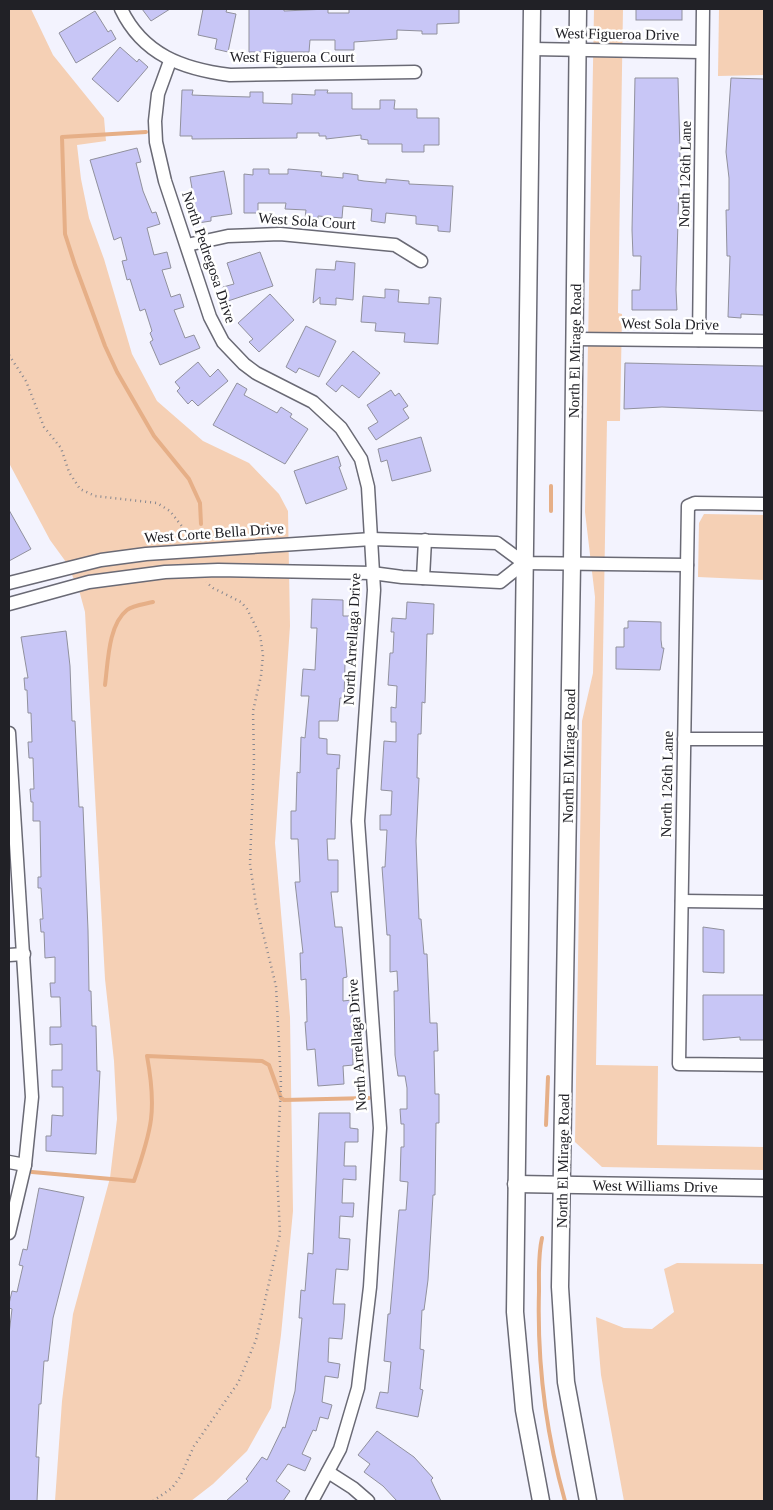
<svg xmlns="http://www.w3.org/2000/svg" width="773" height="1510" font-family="'Times New Roman',serif">
<style>
.green{fill:#f5d0b5}
.lines{fill:none;stroke-linecap:round;stroke-linejoin:round}
.stream{stroke:#e6af87;stroke-width:4}
.building{fill:#c8c6f6;stroke:#91919d}
.minor-casing{stroke:#6a6a75;stroke-width:15}
.major-casing{stroke:#6a6a75;stroke-width:19}
.path{stroke:#87878f;stroke-width:2.5;stroke-dasharray:1 4;stroke-linecap:butt}
.minor{stroke:#fff;stroke-width:12}
.major{stroke:#fff;stroke-width:16}
.labels{text-anchor:middle;dominant-baseline:central;stroke-width:5;stroke-linejoin:round;paint-order:stroke}
.street-label{font-size:15px;fill:#212126;stroke:#fff}
</style>
<rect width="100%" height="100%" fill="#f3f3fe"/>
<!-- green -->
<g class="green">
<path d="M9,9H31L53,55L104,118L106,141L77,145L81,179L89,218L104,259L132,354L157,401L203,441L249,463L279,494L288,511L290,626L275,843L290,1017L293,1211L281,1335L271,1408L247,1451L213,1484L191,1501H55L62,1401L73,1314L110,1178L117,1119L114,1061L105,979L85,612L79,590L66,562L50,540L9,463Z"/>
<path d="M594,9H623L618,313L622,314L620,421H607L596,1065L658,1066L657,1145L764,1147V1170L602,1167L575,1142L582,721L593,673L595,597L585,512Z"/>
<path d="M719,9H764V75L718,76Z"/>
<path d="M704,514L764,515V580L698,577L699,523Z"/>
<path d="M677,1263L764,1264V1501H624L601,1375L596,1317L624,1328L652,1329L674,1312L664,1269Z"/>
</g>
<g class="lines">
<!-- stream -->
<g class="stream">
<path d="M146,132L62,137L65,234L75,265L105,346L117,372L154,436L189,479L200,503L201,524"/>
<path d="M551,486V511"/>
<path d="M105,685C108,663 108,625 127,610C133,605 145,604 153,602"/>
<path d="M546,1125L548,1077"/>
<path d="M32,1172L134,1181C152,1129 157,1110 147,1056L262,1061L269,1065L281,1098L284,1100L369,1098"/>
<path d="M542,1238C538,1255 539,1273 539,1291C537,1362 546,1434 565,1501"/>
</g>
</g>
<!-- building -->
<g class="building">
<path d="M142,9H170L151,21Z"/>
<path d="M203,9H227L226,12L236,14L228,52L215,49L217,39L198,35Z"/>
<path d="M249,9H284V11L328,9V13H349V9H459V23L437,24V34H422V31L397,30V39L354,42V50H335V40H310L309,52H249Z"/>
<rect x="636" y="9" width="46" height="11"/>
<path d="M95,11L108,32L111,30L116,39L76,63L59,33Z"/>
<path d="M120,47L137,62L139,59L148,67L118,102L92,79Z"/>
<path d="M635,78H678L680,152L676,290L677,310H632V290H640L641,256H633L632,230Z"/>
<path d="M731,78L764,79V315L741,314V318L728,317L730,256H727L726,210H729V178L726,152Z"/>
<path d="M182,90H193L192,95L216,96L250,97V92H263V103L292,104V94L315,95V90H328L327,93H352V109H380V100H395L394,109H417V118H439V145H424V152H402V144H368V140L361,139V135L326,139V136H319V133H297V138L192,139V136H180Z"/>
<path d="M137,148L141,162L136,163L143,191L152,213L156,212L160,224L147,228L154,255L167,252L171,268L162,270L171,297L180,294L184,307L174,310L185,338L194,335L200,348L160,365L150,342L153,340L150,333L152,331L145,309L140,311L130,279L127,280L122,261L127,260L121,237L114,240L90,160Z"/>
<path d="M253,169H269V174H288V169L322,172L321,176L343,178V173L358,175V180L364,181L386,183V179L409,181V184L453,186L450,232L438,231V226L416,224V216L386,213L385,223L371,221L372,209L343,206L342,218L318,216V219L305,218L306,210L285,209L286,203H258V213H244V174L253,175Z"/>
<path d="M224,171L232,214L211,217V221L198,223L190,177Z"/>
<path d="M260,252L273,286L228,301L223,287L234,284L227,263Z"/>
<path d="M336,261L355,263L353,300L336,298V305L320,304V297L313,303L316,269L335,270Z"/>
<path d="M385,289L399,290L398,302L429,304V297L441,298L438,344L404,342L405,333L375,331L376,323L361,322L363,296L385,298Z"/>
<path d="M270,294L294,320L259,352L249,342L253,339L238,323Z"/>
<path d="M306,326L336,341L319,377L299,368L296,373L286,367Z"/>
<path d="M353,351L380,373L359,398L342,385L336,392L326,384Z"/>
<path d="M198,362L210,377L218,369L228,381L198,406L192,400L188,404L177,391L180,388L175,382Z"/>
<path d="M625,363L764,366V411L662,407L624,409Z"/>
<path d="M237,383L247,389L244,395L277,413L281,407L292,414L290,417L308,429L285,464L213,425Z"/>
<path d="M391,390L395,396L399,393L408,406L403,409L409,418L376,440L368,428L378,422L367,405Z"/>
<path d="M421,437L431,471L392,481L387,460L381,462L378,449Z"/>
<path d="M338,456L341,466L339,467L347,489L306,504L294,471Z"/>
<path d="M9,510L31,549L9,561Z"/>
<path d="M312,599L343,600V616H350L348,664H345L344,698H340L338,721H319V738L327,739V754L340,755L339,769L337,768L335,839H327L328,860H338V892H331L335,927H342L345,956L347,977L343,978V1001L352,1000L353,1065L343,1066L344,1084L318,1086L315,1049L307,1050L305,1022H307L306,979L301,980L300,953H303L295,882H300L298,839H291V811H296L297,772L300,773L301,737L305,738L309,696H301L303,669L315,670L317,628H311Z"/>
<path d="M407,602L434,604L433,634H427L425,703L422,702L421,734H418L417,778H419L416,841L419,919H421L424,954H427L430,1023H437L438,1051H434L435,1094H439V1123H436L435,1195H433L428,1280L424,1310H422L420,1349L424,1350L420,1389L423,1390L418,1417L376,1408L380,1392L388,1393L391,1362L384,1361L388,1314H390L392,1292L399,1210H406L408,1182L400,1181L401,1147H404V1124H401L400,1109H407V1088L405,1076H398L395,1055L394,991H398L397,971L390,972V935H387L382,867H385L387,830H380V815H391L392,791L381,790L384,741L396,742V722H391V707L396,708L397,686L388,685L390,653H393L394,632H391L392,618L406,619Z"/>
<path d="M628,621L661,622V640L662,648H664L660,670L616,669V647H624V628H628Z"/>
<path d="M66,631L70,666L72,721H75L79,807H83L88,930L89,991H91L92,1026H96L97,1071H100L96,1154L46,1151V1136H51L52,1115L63,1116V1087H52V1070H62V1044L50,1045V1027H61L60,997H51L50,983H55V957L45,958L44,932H41L40,919H43L41,888H38V877H41L40,821H33V802H31L30,789H34L33,758H29L28,742H32L31,713H28L27,690H25L24,678H28L21,637Z"/>
<path d="M703,927L724,930V973L703,972Z"/>
<path d="M703,995H764V1040H740V1037L703,1040Z"/>
<path d="M319,1113H350V1128L358,1129V1142H345L344,1166H356V1180L343,1179L342,1203H354L353,1217L340,1216L339,1238L350,1239L348,1270L336,1269L333,1304H345L344,1320L342,1339L329,1338L328,1362L340,1364L338,1378L325,1376L322,1402L332,1405L328,1419L320,1417L316,1431L313,1430L302,1454L311,1458L305,1471L288,1464L276,1481L290,1491L283,1501H226L248,1481L246,1479L262,1457L267,1460L283,1427L285,1428L295,1391L302,1318H299L301,1290L305,1291L308,1253L313,1254Z"/>
<path d="M39,1188L84,1197L53,1318L48,1361H44L41,1404H39L36,1457H39L37,1501H9V1334L12,1309L9,1308V1304L12,1291L17,1292L23,1266L19,1265L23,1249L27,1250Z"/>
<path d="M377,1431L414,1457L433,1478L431,1480L441,1501H397L383,1486L364,1472L370,1464L358,1455Z"/>
</g>
<g class="lines">
<!-- minor casing -->
<g class="minor-casing">
<g id="minor">
<path d="M121,9C143,55 183,69 230,75L415,72"/>
<path d="M532,49L702,52"/>
<path d="M170,61L158,94L155,121L156,142L165,181L210,317L223,342L244,364L256,373L313,402L341,428L361,459L368,487L374,590L358,821L380,1128L370,1287L358,1388L340,1449L312,1501"/>
<path d="M187,245L228,236L280,234L395,245L421,261"/>
<path d="M575,339L764,341"/>
<path d="M699,340L703,9"/>
<path d="M764,504L695,503L688,506L679,1064L764,1065"/>
<path d="M423,578L425,540"/>
<path d="M9,583L101,560L146,554L372,539L497,543L524,563L687,565"/>
<path d="M9,604L89,582L165,572L218,570L372,573L402,577L500,582L524,563"/>
<path d="M9,733L32,1097L25,1165L9,1233"/>
<path d="M684,739H764"/>
<path d="M682,901L764,902"/>
<path d="M9,955L24,954"/>
<path d="M9,1162L25,1165"/>
<path d="M328,1472L353,1488L368,1501"/>
</g>
</g>
<!-- major casing -->
<g class="major-casing">
<g id="major">
<path d="M532,9L515,1312L524,1410L541,1501"/>
<path d="M578,9L572,564L560,1287L566,1382L588,1501"/>
<path id="s1" d="M516,1184L764,1188"/>
</g>
</g>
<!-- path -->
<g class="path">
<path d="M9,355L26,381L44,427L61,448L69,472L80,489L95,496L157,503L170,511L191,538"/>
<path d="M153,1501L172,1488L180,1477L194,1446L238,1383L256,1340L280,1234L277,1171L281,1083L276,986L256,905L250,864L254,759L253,711L261,676L263,655L260,635L247,609L241,602L213,588L206,582"/>
</g>
<!-- minor -->
<use href="#minor" class="minor"/>
<!-- major -->
<use href="#major" class="major"/>
</g>
<g class="labels">
<!-- street labels -->
<g class="street-label">
<text transform="translate(617 34) rotate(1)">West Figueroa Drive</text>
<text x="292" y="57">West Figueroa Court</text>
<text transform="translate(685 174) rotate(-89)">North 126th Lane</text>
<text transform="translate(307 221) rotate(4)">West Sola Court</text>
<text transform="translate(209 257) rotate(71)">North Pedregosa Drive</text>
<text transform="translate(670 324) rotate(1)">West Sola Drive</text>
<text transform="translate(575 351) rotate(-89)">North El Mirage Road</text>
<text transform="translate(214 533) rotate(-4)">West Corte Bella Drive</text>
<text transform="translate(352 639) rotate(-87)">North Arrellaga Drive</text>
<text transform="translate(569 756) rotate(-89)">North El Mirage Road</text>
<text transform="translate(667 784) rotate(-89)">North 126th Lane</text>
<text transform="translate(357 1045) rotate(-94)">North Arrellaga Drive</text>
<text transform="translate(563 1161) rotate(-89)">North El Mirage Road</text>
<text stroke="none"><textPath href="#s1" startOffset="139">West Williams Drive</textPath></text>
</g>
</g>
<!-- border -->
<rect width="773" height="1510" fill="none" stroke="#212126" stroke-width="20"/>
</svg>
